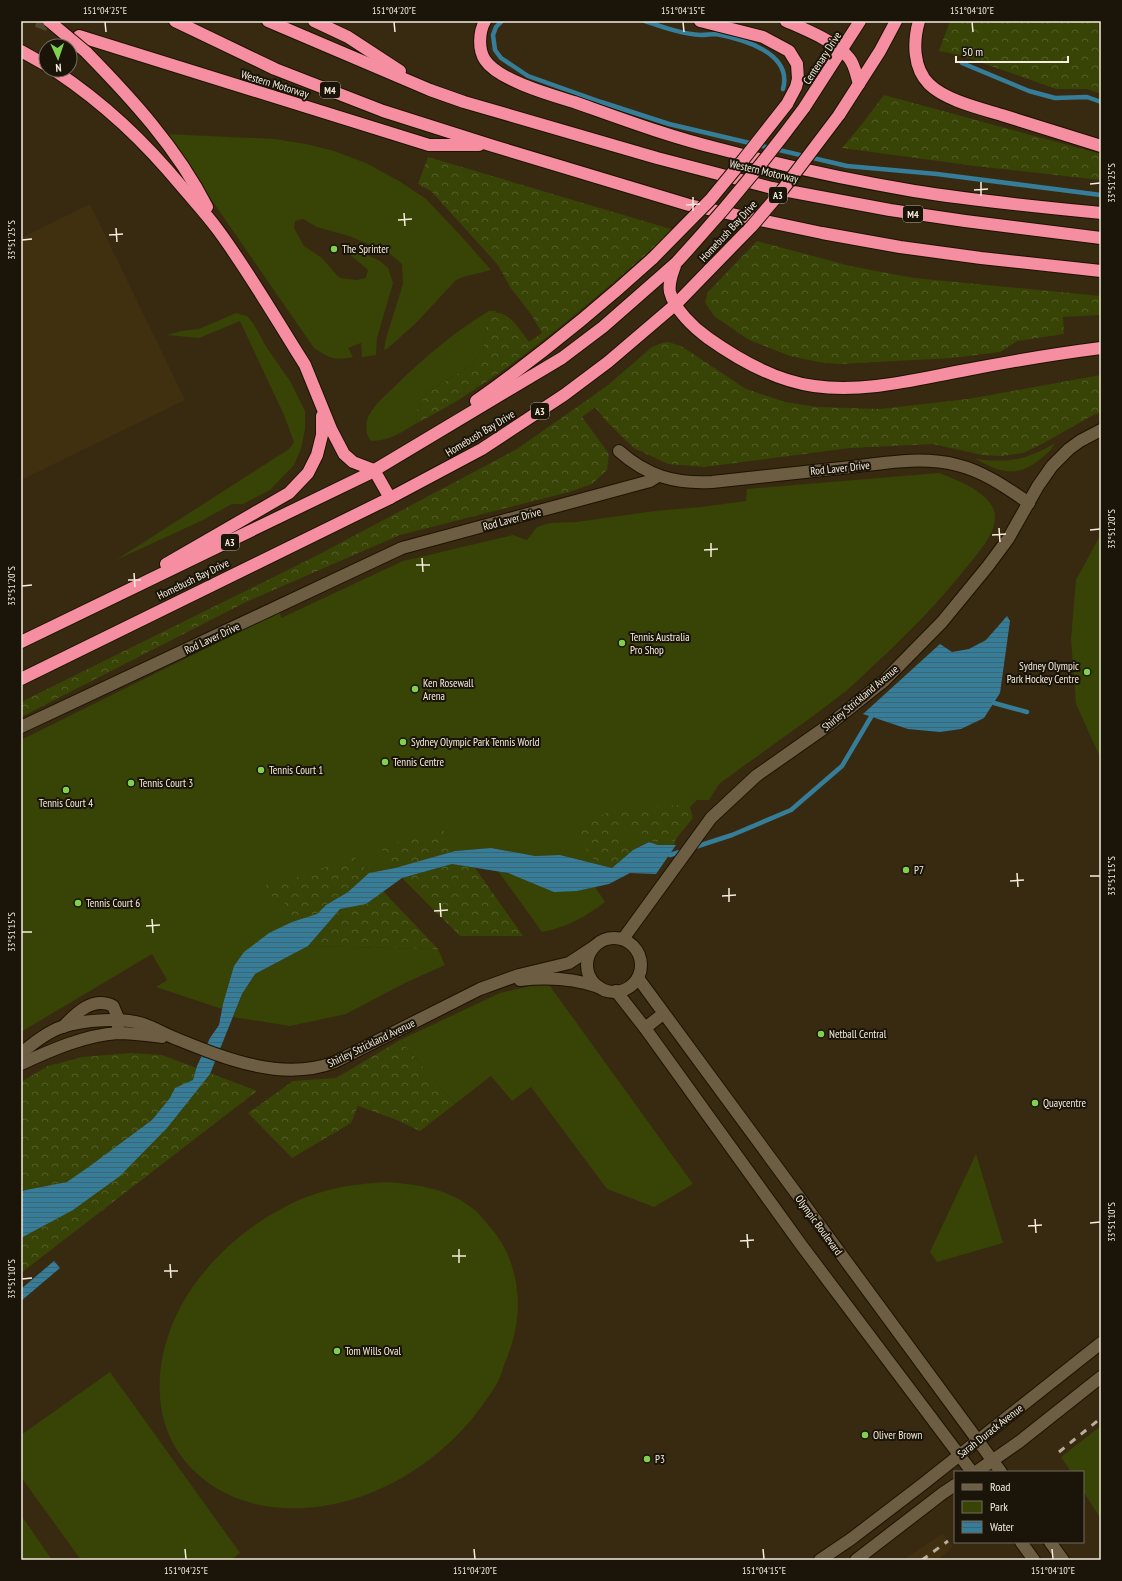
<svg xmlns="http://www.w3.org/2000/svg" width="1122" height="1581" font-family="'PT Sans Narrow',sans-serif">
<style>
.built{fill:#41300f}
.green{fill:#384306}
.forest{fill:url(#forest-crowns)}
.water{fill:url(#water-rules)}
.lines{fill:none;stroke-linecap:round;stroke-linejoin:round}
.stream{stroke:#367d99;stroke-width:4.5}
.highway-tunnel{stroke:#544730;stroke-width:12;stroke-dasharray:12 6;stroke-linecap:butt}
.street-casing{stroke:#1e1200;stroke-width:14}
.secondary-casing{stroke:#1e1200;stroke-width:14}
.highway-casing{stroke:#1e1200;stroke-width:14}
.street{stroke:#6c5d43;stroke-width:12}
.secondary{stroke:#6c5d43;stroke-width:12}
.highway{stroke:#f48ea0;stroke-width:12}
.rail{stroke:#b7ad9b;stroke-width:3;stroke-dasharray:7 7;stroke-linecap:butt}
.highway-bridge-casing{stroke:#1e1200;stroke-width:14;stroke-linecap:butt}
.highway-bridge{stroke:#f48ea0;stroke-width:12}
.ticks{fill:none;stroke:#f5edde;stroke-width:1.5}
.poi-dot{fill:#81d050;stroke:#1a1409;stroke-width:1.5}
.labels{text-anchor:middle;dominant-baseline:central;stroke-width:4;stroke-linejoin:round;paint-order:stroke}
.shield{fill:#1a1409;stroke:#b3ac9e;stroke-width:1}
.shield-label{font-size:10px;font-weight:bold;fill:#f5edde}
.street-label{font-size:11px;fill:#f5edde;stroke:#1a1409}
.poi-label{font-size:11px;fill:#f5edde;stroke:#1a1409;text-anchor:start}
.neatline{fill:none;stroke:#f5edde;stroke-width:1.5}
.ticks-label{font-size:10px;text-anchor:middle;fill:#f5edde}
</style>
<defs>
<pattern id="forest-crowns" width="20" height="18" patternUnits="userSpaceOnUse"><rect width="20" height="18" fill="#384306"/><path d="M2 6a3 3 0 1 1 6 0M12 15a3 3 0 1 1 6 0" fill="none" stroke="#555e2a"/></pattern>
<pattern id="water-rules" width="6" height="5" patternUnits="userSpaceOnUse"><rect width="6" height="5" fill="#367d99"/><path d="M0 2.5h6" fill="none" stroke="#3f6572"/></pattern>
</defs>
<rect width="100%" height="100%" fill="#372a11"/>
<!-- built -->
<g class="built">
<path d="M90,204L185,400L21,480V238Z"/>
<path d="M942,1534L953,1547L937,1560H903Z"/>
</g>
<!-- green -->
<g class="green">
<path d="M166,134L275,139L306,144L334,151L366,163L399,181L426,199L463,238L491,270L463,277L456,280L416,323L387,349L384,350L386,338L403,284L402,264L389,253L349,236L317,227L303,219L295,221L294,228L304,246L322,258L333,271L340,278L356,280L366,278L368,270L348,253L349,246L380,261L388,268L393,283L377,338L376,355L362,357L361,343L348,348L353,357C333,361 330,358 314,348Z"/>
<path d="M489,311H498L492,313L487,320L483,350L473,364L427,393L416,412L417,423C402,432 389,441 371,441C365,434 365,423 369,415C376,403 386,395 396,385C424,358 455,331 489,311Z"/>
<path d="M236,313L247,316L253,323L267,348L290,381L305,411V429L301,449L294,465L270,490L243,504H232L201,521L116,560L289,449L294,442L284,415L240,321L199,338L167,335L181,331L199,329Z"/>
<path d="M1055,443C1051,451 1044,456 1038,461C1015,478 999,472 976,459C1010,463 1026,460 1055,443Z"/>
<path d="M939,473C957,480 996,494 995,518C995,535 975,557 965,569C937,604 906,636 873,666C864,674 856,683 846,691C805,723 761,753 719,784L709,800H697L688,809L674,845H658L648,842L633,850L612,868L560,855L535,856L491,848L455,851L395,868L369,873L326,905L223,1004L222,1009L156,987L167,980L152,954L21,1032V740L275,614L280,612L281,618L403,561L513,535L527,540L537,527L550,523L576,522L655,511L701,507L746,501L747,489Z"/>
<path d="M1101,534V759L1076,704L1071,639L1076,580Z"/>
<path d="M498,871L577,891L595,887L605,902C585,917 568,927 542,932Z"/>
<path d="M308,946L438,949L445,965L405,983L346,1014L290,1026L233,1017L242,994L255,974Z"/>
<path d="M547,982L693,1184L654,1207L607,1189L531,1087L512,1101L491,1076L455,1104L400,1040L500,993Z"/>
<path d="M976,1154L1003,1243L937,1262L930,1252Z"/>
<path d="M387,1182C418,1184 453,1190 477,1212C482,1217 486,1223 491,1228C509,1249 517,1275 518,1302C518,1324 513,1345 504,1365C502,1372 500,1379 496,1385C493,1391 488,1397 484,1403C438,1469 354,1517 272,1507C238,1503 206,1487 184,1460C141,1406 160,1326 201,1276C223,1248 252,1224 283,1208C315,1190 350,1184 387,1182Z"/>
<path d="M110,1372L240,1553L231,1560H81L21,1477V1435Z"/>
<path d="M1101,1426V1519L1083,1491V1472H1071L1061,1457Z"/>
<path d="M21,1515L52,1560H21Z"/>
</g>
<!-- forest -->
<g class="forest">
<path d="M950,21H1098L1101,94L1087,89H1056L960,55L939,51Z"/>
<path d="M884,95L1101,154V180L975,166L842,148L862,124Z"/>
<path d="M428,157L674,230C610,285 543,346 472,391C455,403 436,413 417,423L416,412L427,393L473,364L483,350L487,320L492,313C508,309 520,330 529,342L542,333L531,314L510,287L498,265L431,191L418,184Z"/>
<path d="M757,241L850,266L914,278L1101,296V315L1063,317L1064,334L1017,341L1000,352L952,358L839,364L818,362L790,356L749,340L714,316L705,302L708,292Z"/>
<path d="M668,342L681,346L746,389L785,402L817,407L879,409L968,399L1101,375V413L1095,414L1042,444L1023,453L1002,456L982,455L933,444L850,448L704,467L668,464L634,448L606,421L595,407L582,417L609,454L607,470L592,484L569,492L400,535L246,602L21,717V702L314,557L517,449L607,386L652,347L662,343Z"/>
<path d="M689,804L693,818L674,841C647,845 648,838 630,824L620,832L636,847L612,865L597,864L572,830L612,810Z"/>
<path d="M443,830L455,851L395,868L380,847Z"/>
<path d="M354,857L369,873L348,892L326,905L317,914L292,922L286,904L268,894L264,875L278,884Z"/>
<path d="M452,864L475,868L523,936H460L402,878Z"/>
<path d="M383,891L438,949L308,946L340,909L366,904Z"/>
<path d="M400,1040L455,1104L420,1131L397,1120L358,1106L351,1123L292,1158L248,1113L293,1081L336,1078Z"/>
<path d="M130,1053L162,1055L257,1091L21,1273V1082L48,1066L83,1057Z"/>
</g>
<!-- water -->
<g class="water">
<path d="M1007,616L1010,621L1000,693L984,718L961,729L940,732L908,729L863,714L940,644L952,652L969,649L986,640Z"/>
<path d="M649,842L658,845H676L656,874L630,873L609,884L577,891L554,892L508,873L452,864L402,878L366,904L340,909L308,946L255,974L242,994L210,1074L167,1128L120,1176L73,1210L21,1238V1192L26,1190L67,1182L90,1166L152,1120L170,1098L175,1088L193,1080L197,1066L210,1038L219,1025L223,1004L234,966L244,952L269,933L292,922L317,914L326,905L348,892L369,873L395,868L455,851L491,848L535,856L560,855L612,868L633,850Z"/>
<path d="M54,1261L60,1268L21,1301V1289Z"/>
</g>
<g class="lines">
<!-- stream -->
<g class="stream">
<path d="M502,21L496,27L493,35L495,50L501,58L528,76L601,102L669,124L847,166L937,174L1101,195"/>
<path d="M645,21C663,27 682,34 701,35C706,35 711,34 716,34C743,39 793,53 783,89"/>
<path d="M962,63L1029,91L1055,98L1087,97L1101,102"/>
<path d="M994,703L1027,712"/>
<path d="M692,848L732,835L791,810L842,766L871,717"/>
<path d="M670,855L683,851"/>
</g>
<!-- highway-tunnel -->
<path class="highway-tunnel" d="M37,21L59,29"/>
<!-- street casing -->
<g class="street-casing">
<g id="street">
<path d="M619,451C647,476 675,484 712,482C758,477 805,472 851,467C885,463 922,456 957,465C983,471 1007,488 1029,503"/>
<path d="M21,727L402,548L650,481L658,476"/>
<path d="M623,939L711,818L756,776L830,724L884,681L942,622L988,566L1008,539L1038,486L1052,466L1069,449L1080,441L1101,430"/>
<path d="M520,980C546,977 573,978 599,987"/>
<path d="M63,1027C76,1013 93,996 113,1006L119,1020L118,1027"/>
<path d="M21,1053C34,1043 47,1032 62,1027C83,1020 122,1017 143,1024C155,1028 166,1035 177,1039C226,1059 283,1082 335,1062L480,989L519,975L569,963L595,946"/>
<path d="M21,1064C51,1050 85,1035 118,1033C133,1033 147,1035 162,1037"/>
</g>
</g>
<!-- secondary casing -->
<g class="secondary-casing">
<g id="secondary">
<circle cx="614" cy="965" r="27"/>
<path d="M638,978L1001,1472"/>
<path d="M616,991L645,1028L802,1246L972,1472"/>
<path d="M645,1028L663,1014"/>
<path d="M976,1472L1019,1442L1101,1377"/>
<path d="M1021,1542L1034,1560"/>
<path d="M1050,1542L1063,1560"/>
<path d="M820,1560L851,1539L923,1484L1101,1343"/>
<path d="M856,1560L943,1493L955,1485"/>
</g>
</g>
<!-- highway casing -->
<g class="highway-casing">
<g id="highway">
<path d="M175,21L275,69L383,111L490,145L689,205L822,233L900,247L981,258L1101,271"/>
<path d="M268,21L430,90L464,102L657,158L772,188L890,210L965,221L1101,238"/>
<path d="M314,21L348,37L400,71"/>
<path d="M485,21C479,32 478,49 485,60C498,80 551,95 574,102C622,119 670,137 720,149C784,166 849,180 914,191C976,201 1039,207 1101,213"/>
<path d="M700,21L763,37L789,51L797,64L798,79L796,87L787,104"/>
<path d="M786,21C804,29 837,42 849,58C855,65 856,75 859,84"/>
<path d="M919,21C913,42 913,68 929,84C946,101 983,109 1005,116C1037,126 1069,136 1101,146"/>
<path d="M79,36L429,145H479"/>
<path d="M21,51L46,65"/>
<path d="M86,52C132,99 177,148 207,207"/>
<path d="M54,70C105,104 144,141 183,188C195,202 207,215 218,230C246,268 270,309 295,349L305,365L331,429L344,454L353,462L374,470"/>
<path d="M804,108L860,21"/>
<path d="M839,115L880,51L896,21"/>
<path d="M676,263C673,272 668,282 670,292C674,309 694,328 708,338C739,360 776,381 814,386C863,393 913,380 961,371C1007,362 1054,354 1101,348"/>
<path d="M476,401C539,356 596,310 653,258"/>
<path d="M374,470L390,498"/>
<path d="M166,564L289,493L308,473L317,455L322,435V416"/>
<path d="M21,642L368,474L562,358L603,327L676,263"/>
<path d="M21,679L390,498L482,449L564,395L608,362L676,304L710,269"/>
</g>
</g>
<!-- street -->
<use href="#street" class="street"/>
<!-- secondary -->
<use href="#secondary" class="secondary"/>
<!-- highway -->
<use href="#highway" class="highway"/>
<!-- rail -->
<g class="rail">
<path d="M1059,1452L1101,1418"/>
<path d="M922,1560L948,1541"/>
</g>
<!-- highway-bridge casing -->
<g class="highway-bridge-casing">
<g id="highway-bridge">
<path d="M49,21L86,52"/>
<path d="M653,258L710,200L743,160L787,104"/>
<path d="M676,263C722,213 764,162 804,108"/>
<path d="M710,269L752,226L780,193L839,115"/>
</g>
</g>
<!-- highway-bridge -->
<use href="#highway-bridge" class="highway-bridge"/>
</g>
<!-- ticks -->
<path class="ticks" d="M105,22L106,32M394,22L395,32M683,22L684,32M972,22L973,32M981,182V196M1090,184L1100,183M974,190L988,189M693,197V211M686,205L700,204M404,213L405,226M398,220L412,219M116,228L117,242M109,235L123,234M22,240L32,239M999,528L1000,542M1090,530L1100,529M992,535L1006,534M711,543V557M704,550L718,549M422,558L423,572M416,565H430M134,573L135,587M128,580H141M22,586L32,585M1017,873L1018,887M1090,876H1100M1010,881L1024,880M729,888V902M722,896L736,895M440,903L441,917M434,911L448,910M152,919L153,933M146,926L160,925M22,932H32M1035,1219L1036,1233M1090,1223L1100,1222M1028,1226L1042,1225M747,1234L748,1248M740,1241L754,1240M459,1249V1263M452,1256H466M170,1264L171,1278M164,1271H178M22,1279L32,1278M185,1549L186,1559M474,1549L475,1559M763,1549L764,1559M1052,1549L1053,1559"/>
<!-- markers -->
<g class="poi-dot">
<circle cx="334" cy="249" r="4"/>
<circle cx="622" cy="643" r="4"/>
<circle cx="1087" cy="672" r="4"/>
<circle cx="415" cy="689" r="4"/>
<circle cx="403" cy="742" r="4"/>
<circle cx="385" cy="762" r="4"/>
<circle cx="261" cy="770" r="4"/>
<circle cx="131" cy="783" r="4"/>
<circle cx="66" cy="790" r="4"/>
<circle cx="906" cy="870" r="4"/>
<circle cx="78" cy="903" r="4"/>
<circle cx="821" cy="1034" r="4"/>
<circle cx="1035" cy="1103" r="4"/>
<circle cx="337" cy="1351" r="4"/>
<circle cx="865" cy="1435" r="4"/>
<circle cx="647" cy="1459" r="4"/>
</g>
<g class="labels">
<!-- shield labels -->
<g class="shield">
<rect x="320" y="82" width="20" height="16" rx="3"/>
<rect x="769" y="187" width="18" height="16" rx="3"/>
<rect x="903" y="206" width="20" height="16" rx="3"/>
<rect x="531" y="403" width="18" height="16" rx="3"/>
<rect x="221" y="534" width="18" height="16" rx="3"/>
</g>
<g class="shield-label">
<text x="330" y="90">M4</text>
<text x="778" y="195">A3</text>
<text x="913" y="214">M4</text>
<text x="540" y="411">A3</text>
<text x="230" y="542">A3</text>
</g>
<!-- street labels -->
<g class="street-label">
<text transform="translate(822 58) rotate(-57)">Centenary Drive</text>
<text transform="translate(275 84) rotate(17)">Western Motorway</text>
<text transform="translate(764 171) rotate(13)">Western Motorway</text>
<text transform="translate(728 231) rotate(-47)">Homebush Bay Drive</text>
<text transform="translate(480 433) rotate(-31)">Homebush Bay Drive</text>
<text transform="translate(840 468) rotate(-6)">Rod Laver Drive</text>
<text transform="translate(512 519) rotate(-15)">Rod Laver Drive</text>
<text transform="translate(193 579) rotate(-26)">Homebush Bay Drive</text>
<text transform="translate(212 638) rotate(-25)">Rod Laver Drive</text>
<text transform="translate(860 698) rotate(-40)">Shirley Strickland Avenue</text>
<text transform="translate(371 1043) rotate(-26)">Shirley Strickland Avenue</text>
<text transform="translate(819 1225) rotate(54)">Olympic Boulevard</text>
<text transform="translate(990 1431) rotate(-38)">Sarah Durack Avenue</text>
</g>
<!-- poi labels -->
<g class="poi-label">
<text x="342" y="249">The Sprinter</text>
<text x="630" y="637">Tennis Australia<tspan x="630" dy="13">Pro Shop</tspan></text>
<text x="1079" y="666" text-anchor="end">Sydney Olympic<tspan x="1079" dy="13">Park Hockey Centre</tspan></text>
<text x="423" y="683">Ken Rosewall<tspan x="423" dy="13">Arena</tspan></text>
<text x="411" y="742">Sydney Olympic Park Tennis World</text>
<text x="393" y="762">Tennis Centre</text>
<text x="269" y="770">Tennis Court 1</text>
<text x="139" y="783">Tennis Court 3</text>
<text x="66" y="803" text-anchor="middle">Tennis Court 4</text>
<text x="914" y="870">P7</text>
<text x="86" y="903">Tennis Court 6</text>
<text x="829" y="1034">Netball Central</text>
<text x="1043" y="1103">Quaycentre</text>
<text x="345" y="1351">Tom Wills Oval</text>
<text x="873" y="1435">Oliver Brown</text>
<text x="655" y="1459">P3</text>
</g>
</g>
<!-- border -->
<rect width="1122" height="1581" fill="none" stroke="#1a1409" stroke-width="44"/>
<!-- legend -->
<rect x="954" y="1471" width="130" height="72" fill="#1a1409" stroke="#726b5e"/>
<rect x="962" y="1484" width="20" height="6" fill="#6c5d43" stroke="#726b5e"/>
<text x="990" y="1491" font-size="12" fill="#f5edde">Road</text>
<rect x="962" y="1501" width="20" height="12" fill="#384306" stroke="#726b5e"/>
<text x="990" y="1511" font-size="12" fill="#f5edde">Park</text>
<rect x="962" y="1521" width="20" height="12" fill="url(#water-rules)" stroke="#726b5e"/>
<text x="990" y="1531" font-size="12" fill="#f5edde">Water</text>
<!-- north arrow -->
<g transform="translate(58 58) rotate(177)"><circle r="19" fill="#1a1409" stroke="#726b5e"/>
<path d="M0-3L7 15L0 10L-7 15Z" fill="#81d050"/>
<text y="-6" font-size="11" font-weight="bold" text-anchor="middle" fill="#f5edde">N</text>
</g>
<!-- scale -->
<path d="M956 56v6h112v-6" fill="none" stroke="#f5edde" stroke-width="2"/>
<text x="962" y="56" font-size="12" fill="#f5edde" stroke="#1a1409" stroke-width="3" paint-order="stroke">50 m</text>
<rect x="22" y="22" width="1078" height="1537" class="neatline"/>
<g class="ticks-label">
<text x="105" y="14">151°04'25"E</text>
<text x="394" y="14">151°04'20"E</text>
<text x="683" y="14">151°04'15"E</text>
<text x="972" y="14">151°04'10"E</text>
<text transform="translate(1111 183) rotate(-90)" y="4">33°51'25"S</text>
<text transform="translate(11 240) rotate(-90)" y="4">33°51'25"S</text>
<text transform="translate(1111 529) rotate(-90)" y="4">33°51'20"S</text>
<text transform="translate(11 586) rotate(-90)" y="4">33°51'20"S</text>
<text transform="translate(1111 876) rotate(-90)" y="4">33°51'15"S</text>
<text transform="translate(11 932) rotate(-90)" y="4">33°51'15"S</text>
<text transform="translate(1111 1222) rotate(-90)" y="4">33°51'10"S</text>
<text transform="translate(11 1279) rotate(-90)" y="4">33°51'10"S</text>
<text x="186" y="1574">151°04'25"E</text>
<text x="475" y="1574">151°04'20"E</text>
<text x="764" y="1574">151°04'15"E</text>
<text x="1053" y="1574">151°04'10"E</text>
</g>
</svg>
